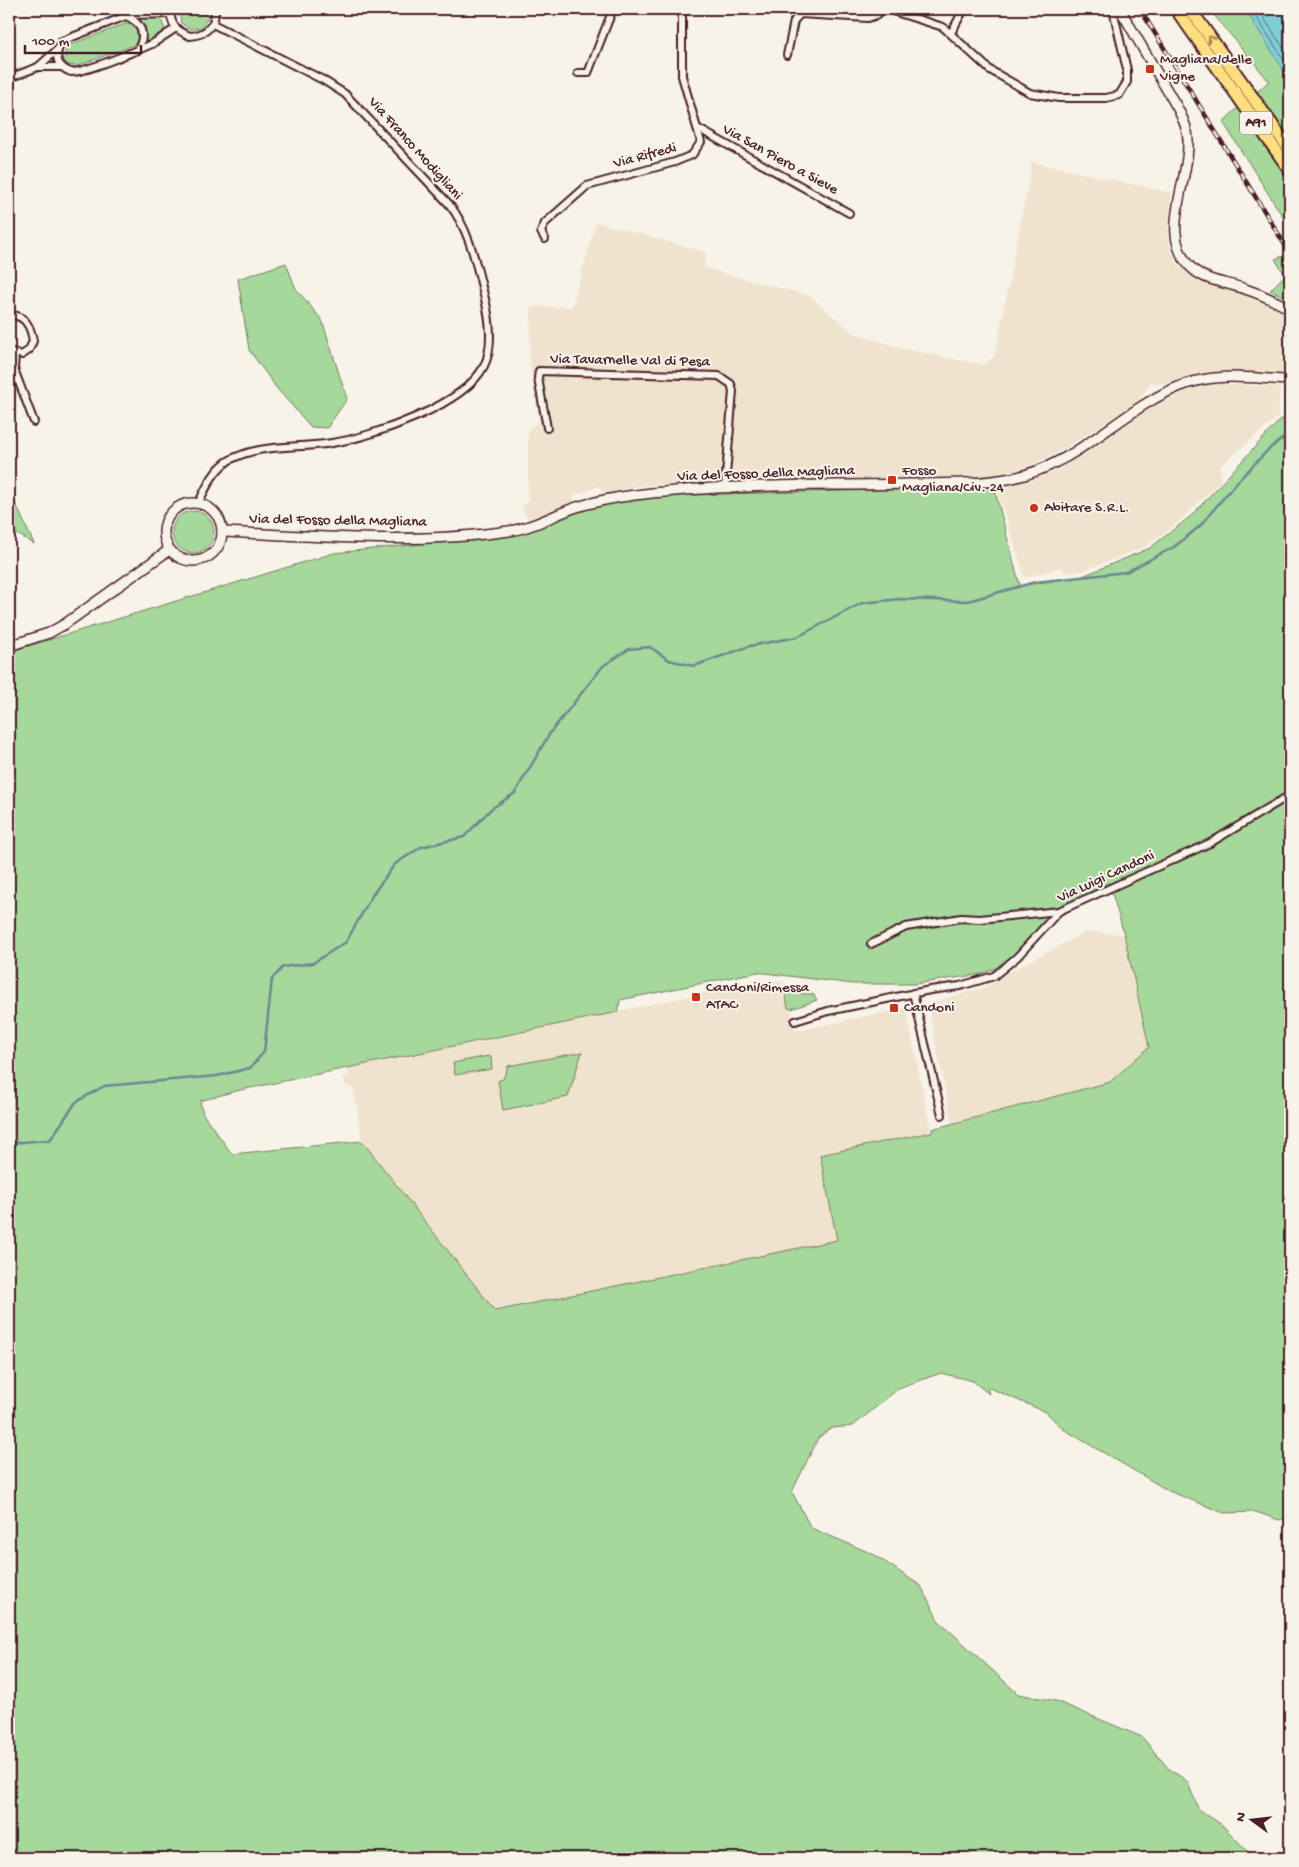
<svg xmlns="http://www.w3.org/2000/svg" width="1299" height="1867" font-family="'Gochi Hand',sans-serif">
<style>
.built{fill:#efe3ce}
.green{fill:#a5d89a;stroke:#787c62;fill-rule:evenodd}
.water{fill:#7eced8;stroke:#698893}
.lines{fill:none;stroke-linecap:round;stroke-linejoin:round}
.shore{stroke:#5f6570;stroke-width:1}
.stream{stroke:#698893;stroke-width:2.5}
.street-casing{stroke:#4a1f2b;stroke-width:10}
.secondary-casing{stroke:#4a1f2b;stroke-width:12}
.highway-casing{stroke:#4a1f2b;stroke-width:15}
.street{stroke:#f7f3e8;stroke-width:6}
.secondary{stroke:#f7f3e8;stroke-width:9}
.highway{stroke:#fedf80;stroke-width:11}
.rail-casing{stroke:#4a1f2b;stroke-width:4.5}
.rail{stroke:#f7f3e8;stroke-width:2.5;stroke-dasharray:8;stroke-linecap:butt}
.oneway{stroke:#a47f56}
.poi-dot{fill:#c8321e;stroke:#f7f3e8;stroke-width:2}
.labels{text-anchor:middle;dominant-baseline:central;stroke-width:4;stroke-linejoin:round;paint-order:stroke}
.shield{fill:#f7f3e8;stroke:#7e5f64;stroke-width:1}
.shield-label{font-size:14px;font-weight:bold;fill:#4a1f2b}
.poi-label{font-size:15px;fill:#4a1f2b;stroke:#f7f3e8;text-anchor:start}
.street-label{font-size:15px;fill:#4a1f2b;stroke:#f7f3e8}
</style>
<rect width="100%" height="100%" fill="#f7f3e8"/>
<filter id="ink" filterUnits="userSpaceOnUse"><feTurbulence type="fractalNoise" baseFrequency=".02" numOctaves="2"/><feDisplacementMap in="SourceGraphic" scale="10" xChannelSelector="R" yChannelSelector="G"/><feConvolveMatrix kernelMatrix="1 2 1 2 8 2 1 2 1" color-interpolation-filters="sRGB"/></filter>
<g filter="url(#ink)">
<!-- built -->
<g class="built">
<path d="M1032,162L1172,193L1168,230L1170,247L1178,265L1196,280L1241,293L1290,314V374L1214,371L1165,384L1150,383L1138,402L1054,455L1027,467L992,476L710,482L639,486L603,494L599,486L573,496L574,503L528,519L522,507L528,502V430L539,422L530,366L531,307H572L596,222L706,252L704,268L810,296L853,333L905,349L983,365L995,356Z"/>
<path d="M1220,384L1280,387L1278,417L1220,466L1221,481L1172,528L1145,547L1082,571L1066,572L1060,567L1025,578L996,487L1058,470L1161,401L1202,385Z"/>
<path d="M1086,932L1124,934L1149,1047L1110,1082L952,1125L928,1004L988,986L1009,972Z"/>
<path d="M761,981H784L795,1031L906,1008L931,1132L824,1156L837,1240L495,1311L362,1141L354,1090L345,1085L344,1077L348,1076L347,1068Z"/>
</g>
<!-- green -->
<g class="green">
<path d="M179,9H209V16L201,28L190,29L181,23Z"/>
<path d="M1209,9H1245L1290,76V137L1257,92L1269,81Z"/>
<path d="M135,16H160L165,30L145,44L146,27Z"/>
<path d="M125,24L133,25C139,33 140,37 134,45L77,66L68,65L64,61L66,48L70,45Z"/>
<path d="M1238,108L1290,179V228L1223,122Z"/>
<path d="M1286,255L1290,264V299L1270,290L1285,275L1275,259Z"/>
<path d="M286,263L296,289L322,320L347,399L327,428L311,427L278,390L249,350L238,279Z"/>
<path d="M1290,415V1517L1279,1520L1256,1512L1224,1513L1169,1491L1063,1429L1046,1412L987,1387L989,1394L973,1381L941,1373L899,1388L853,1426L832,1428L818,1438L792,1492L811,1528L873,1554L921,1586L938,1620L1018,1694L1056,1701L1142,1737L1168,1768L1187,1781L1199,1810L1221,1824L1254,1858H9V652L334,553L498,536L614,500L650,496L994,487L1020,586L1083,576L1150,548L1191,516L1280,420ZM1109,883L1124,934L1149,1047L1110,1082L932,1129V1132L820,1155L837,1240L495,1311L362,1141L232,1154L203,1114L200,1101L236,1091L618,1012L620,1000L757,972L853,984H915L981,974L999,967L1008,960L1062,907Z"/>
<path d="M9,489L34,544L9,529Z"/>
<circle cx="193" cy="532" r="21"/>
<path d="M785,993L813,994L817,1000L792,1009L788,1008Z"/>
<path d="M582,1052L568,1097L503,1110L498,1081L503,1079L508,1066Z"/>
<path d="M488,1056L491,1057L492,1069L455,1075L453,1063Z"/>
</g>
<!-- water -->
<path class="water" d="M1245,9H1290V76L1283,69Z"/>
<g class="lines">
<!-- shore -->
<g class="shore">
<path d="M1251,9L1290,69"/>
<path d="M1258,9L1290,58"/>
</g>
<!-- stream -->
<path class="stream" d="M9,1143L50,1140L76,1102L104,1086L217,1076L250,1068L264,1052L272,979L283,967L313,963L346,942L373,894L395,864L421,847L464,837L491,809L515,793L550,733L603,666L629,649L650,647L669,660L694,666L750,646L797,637L862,603L900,599L968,601L1035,582L1126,572L1174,547L1200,526L1235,484L1269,449L1290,433"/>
<!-- street casing -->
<g class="street-casing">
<g id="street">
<path d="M171,9C169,24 177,31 190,36C206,35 216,25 215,9"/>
<path d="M886,9L943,27L990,70L1030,93L1059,98H1106L1119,95L1127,82V70L1114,14L1115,9"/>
<path d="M126,16C142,23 146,34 138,50C124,55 84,73 71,72C67,71 61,67 59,63C55,56 58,48 62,41L126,16L130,15L170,14"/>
<path d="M951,33L964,9"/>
<path d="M57,50L38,67H62"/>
<path d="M138,50L152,44L176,28"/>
<path d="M787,55L794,21L800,14L868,18L877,15L882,9"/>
<path d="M578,73H588L613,9"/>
<path d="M9,78L38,67"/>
<path d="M699,129L849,213"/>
<path d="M545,239L541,232L545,223L587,186L675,162L692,155L701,142L682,76V9"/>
<path d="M9,316C25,313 31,328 33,341L29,350L22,355L9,351"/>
<path d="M15,354L14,369L34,422"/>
<path d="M547,428L538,378L539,371L719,376L731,384L733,391L725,487"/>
<path d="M198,504C206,488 213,471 228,461C259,443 297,449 332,443C372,437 465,405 484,366C494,346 490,320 485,299C477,268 470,230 449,204L345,94L323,80L213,24"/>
<path d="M871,944L906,927L961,918L980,919L1059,911"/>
<path d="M913,993L942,1115"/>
<path d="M795,1021L828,1011L930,990L960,986L994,976L1017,957L1059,911L1210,843L1290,795"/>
</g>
</g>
<!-- secondary casing -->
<g class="secondary-casing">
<g id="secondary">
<path d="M1120,9L1178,109C1184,121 1189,132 1188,145C1188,185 1156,240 1195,271C1209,282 1229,283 1245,289C1261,294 1276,301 1290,309"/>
<circle cx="193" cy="532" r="29"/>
<path d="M222,532C317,536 414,545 509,531C533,528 555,514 577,507C613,496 649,493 686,490C759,484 834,486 907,484C942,483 978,485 1012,478C1080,465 1123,406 1186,384C1219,372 1256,379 1290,380"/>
<path d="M9,646L49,633L65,624L169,550"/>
</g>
</g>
<!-- highway casing -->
<g class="highway-casing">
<g id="highway">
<path d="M1176,9L1290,170"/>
<path d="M1190,9L1290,150"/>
</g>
</g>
<!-- street -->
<use href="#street" class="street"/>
<!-- secondary -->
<use href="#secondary" class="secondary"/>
<!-- highway -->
<use href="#highway" class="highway"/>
<!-- rail casing -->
<g class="rail-casing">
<path id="rail" d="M1140,9L1290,253"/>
</g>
<!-- rail -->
<use href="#rail" class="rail"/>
</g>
<!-- one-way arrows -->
<defs><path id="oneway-chevron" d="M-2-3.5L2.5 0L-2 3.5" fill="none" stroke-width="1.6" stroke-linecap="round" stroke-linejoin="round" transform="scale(1.25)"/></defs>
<use class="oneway" href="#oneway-chevron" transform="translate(1211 39) rotate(-125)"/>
</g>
<!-- markers -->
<g class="poi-dot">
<rect x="1145" y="64" width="10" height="10" rx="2.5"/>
<rect x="887" y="475" width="10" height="10" rx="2.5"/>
<circle cx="1034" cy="508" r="5"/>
<rect x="691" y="992" width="10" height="10" rx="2.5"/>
<rect x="889" y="1003" width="10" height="10" rx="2.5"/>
</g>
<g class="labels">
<!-- shield labels -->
<rect class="shield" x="1240" y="111.5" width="32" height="23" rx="4"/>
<g class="shield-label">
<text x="1256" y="123">A91</text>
</g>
<!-- poi labels -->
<g class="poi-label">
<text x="1160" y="60">Magliana/delle<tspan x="1160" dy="17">Vigne</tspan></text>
<text x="902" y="471">Fosso<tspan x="902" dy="17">Magliana/Civ. 24</tspan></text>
<text x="1044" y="508">Abitare S.R.L.</text>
<text x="706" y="988">Candoni/Rimessa<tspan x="706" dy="17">ATAC</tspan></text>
<text x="904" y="1008">Candoni</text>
</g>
<!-- street labels -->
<g class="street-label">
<text transform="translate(415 149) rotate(48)">Via Franco Modigliani</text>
<text transform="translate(645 156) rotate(-15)">Via Rifredi</text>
<text transform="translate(780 160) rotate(29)">Via San Piero a Sieve</text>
<text transform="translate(630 361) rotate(1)">Via Tavarnelle Val di Pesa</text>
<text transform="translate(766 474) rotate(-2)">Via del Fosso della Magliana</text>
<text transform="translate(338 521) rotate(1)">Via del Fosso della Magliana</text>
<text transform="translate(1106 877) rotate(-25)">Via Luigi Candoni</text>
</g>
</g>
<!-- margin -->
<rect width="1299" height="1867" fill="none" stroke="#f7f3e8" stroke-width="30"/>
<rect x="15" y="15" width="1269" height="1837" fill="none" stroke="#4a1f2b" stroke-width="2" filter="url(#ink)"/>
<!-- north arrow -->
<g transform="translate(1252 1820) rotate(285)" stroke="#f7f3e8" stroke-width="4" paint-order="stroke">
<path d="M0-4L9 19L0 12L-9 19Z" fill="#4a1f2b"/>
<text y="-8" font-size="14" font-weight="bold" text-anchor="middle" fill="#4a1f2b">N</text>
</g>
<!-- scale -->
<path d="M25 45v8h116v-8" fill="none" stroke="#4a1f2b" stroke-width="2.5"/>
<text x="32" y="45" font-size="15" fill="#4a1f2b" stroke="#f7f3e8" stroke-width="4" paint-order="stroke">100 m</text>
</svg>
